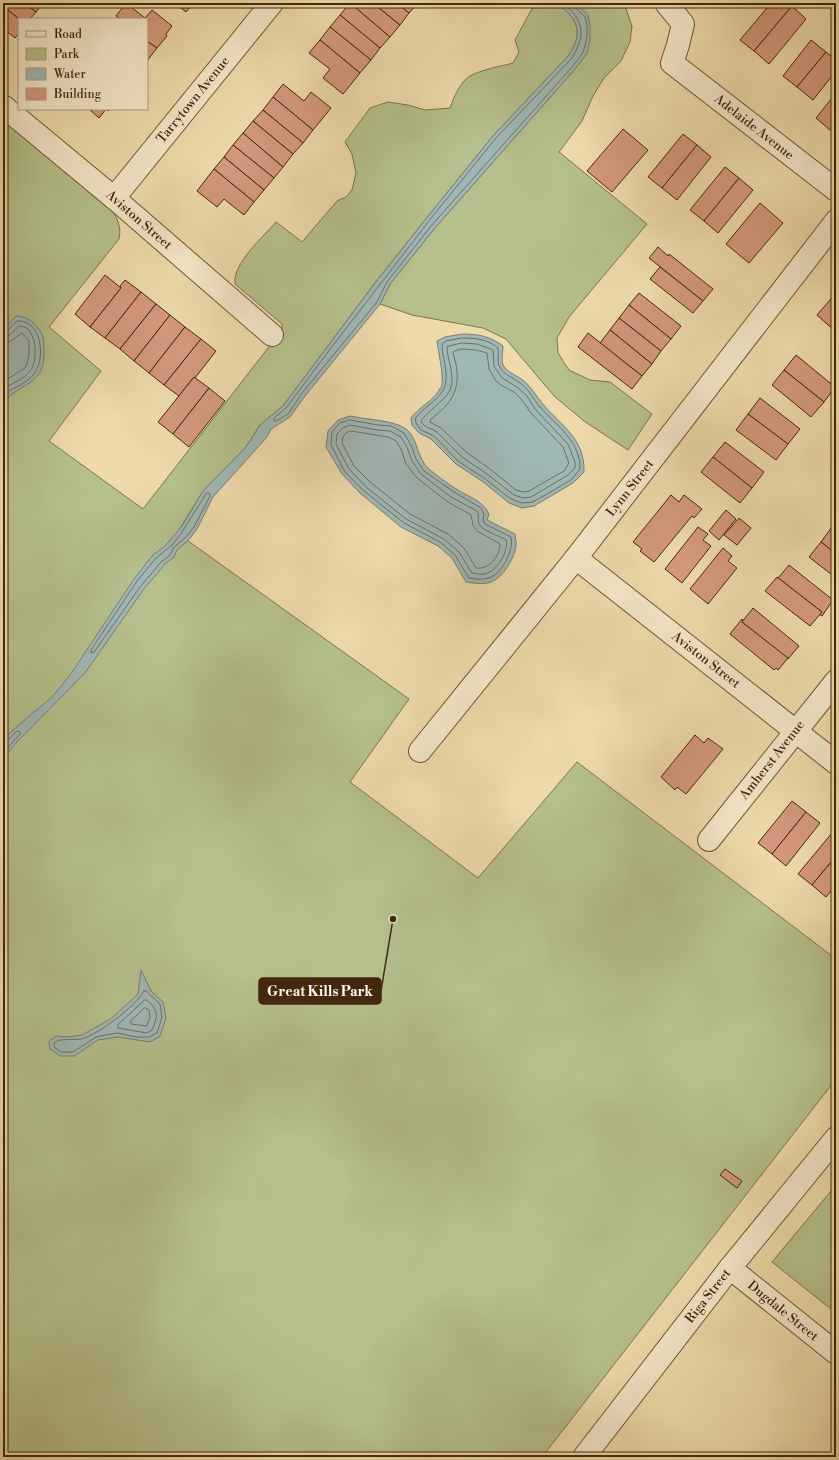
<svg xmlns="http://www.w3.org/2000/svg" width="839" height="1460" font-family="'Libre Bodoni',serif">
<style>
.green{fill:#b5c08c;stroke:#7c744c}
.water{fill:#9fb7b5;stroke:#7a7d71}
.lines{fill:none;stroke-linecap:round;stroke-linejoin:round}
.shore{stroke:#706f60;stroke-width:1}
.building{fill:#d4987d;stroke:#42270c}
.minor-casing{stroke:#6d5434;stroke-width:24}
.minor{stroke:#f4e7c8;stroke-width:22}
.labels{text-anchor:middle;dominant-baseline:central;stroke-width:3;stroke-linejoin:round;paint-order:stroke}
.street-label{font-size:13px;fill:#42270c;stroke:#f4e7c8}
.leader{fill:none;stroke:#42270c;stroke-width:1.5}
.callout-dot{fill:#42270c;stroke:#f4e7c8;stroke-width:1.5}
.callout{fill:#42270c;stroke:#42270c;stroke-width:1.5}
.callout-label{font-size:14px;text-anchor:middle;font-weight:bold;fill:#fff}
</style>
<rect width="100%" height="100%" fill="#eedaab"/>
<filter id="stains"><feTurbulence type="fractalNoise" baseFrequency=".005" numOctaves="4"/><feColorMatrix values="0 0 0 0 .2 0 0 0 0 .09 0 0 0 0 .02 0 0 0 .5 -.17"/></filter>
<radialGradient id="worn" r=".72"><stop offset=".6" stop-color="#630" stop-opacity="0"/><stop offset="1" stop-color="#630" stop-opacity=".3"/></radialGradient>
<!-- green -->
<g class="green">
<path d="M535,3H557C578,20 584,31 569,55L493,136L429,215L375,283L283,406L260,425L246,447L203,491L177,533L409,699L350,782L478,878L577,762L836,959V1079L542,1457H3V120L109,205C116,217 122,224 119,239L49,327L101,371L49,441L143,509L282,330V324L235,284C232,264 264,236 276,222L302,242L337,201L346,197L352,190L356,173L352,154L345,142L370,108L388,102L408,105L425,110L450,108C454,97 460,82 470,76C480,70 502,66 513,63L519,52L515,40Z"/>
<path d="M575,3H624L632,26L630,42L621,61L604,78L593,96L582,121L559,152L647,224L569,317L557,338L558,353L569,370L590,380L610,382L652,414L628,450L584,421L554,396L506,339L483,328L412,315L380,304L390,284L434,229L575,69L587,53L578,4Z"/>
<path d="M836,1185V1313L772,1262Z"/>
</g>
<!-- water -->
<g class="water">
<path d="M557,3H575L588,15L590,26V40L587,53L575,69L434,229L390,284L380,304L305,396L290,417L271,429L267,437L213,497L197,529L188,541L177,550L174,557L165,564L143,590L85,673L16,743L3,759V740L13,730L53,696L70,675L134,579L153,555L166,545L182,526L203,491L246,447L260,425L283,406L375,283L429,215L493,136L569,55C584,31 578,20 557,3Z"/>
<path d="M16,316C29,317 33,321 40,331C44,337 44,342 44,349C45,370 39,378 21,388C13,393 8,396 3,404V329Z"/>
<path d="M462,334C478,334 490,336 503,346C503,352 501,360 503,365C508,374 518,375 525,382C532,388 536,396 542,403C561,426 585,438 584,472L573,483L534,506L522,508L509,503L482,481L456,464L431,439L419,433L412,425L411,418C419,407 435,400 441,387C445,380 438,351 437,341L445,337Z"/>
<path d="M350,416C367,420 394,420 406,429C418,438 417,459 429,469C437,476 447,483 456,489C470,498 481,499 489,514L487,520L515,534C515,538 517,543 516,547C514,558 503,578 491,582C484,585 473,583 466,582L452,558L438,546L401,527L360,493L342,474L326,447L328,431L338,420Z"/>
<path d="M141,970L151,991L163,1002L166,1018L160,1036L150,1042L118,1037L98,1040L74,1056H60L50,1049L49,1041L56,1036L69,1037L82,1035L112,1018L138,994Z"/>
</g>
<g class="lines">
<!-- shore -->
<g class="shore">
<path d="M563,3C584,20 586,35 572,58L496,138L432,217L334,344L286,408L274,418V421H276L288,414L302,393L377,302L387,282L431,226L572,67C575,62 581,57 583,52C587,43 589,26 585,17C582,12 574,10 574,3"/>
<path d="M3,332L7,331L17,321C42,319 46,359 34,374C27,383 14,388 5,393L3,396"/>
<path d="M3,337L10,335L19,326C37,325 39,361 30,371C24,379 12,384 3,388"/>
<path d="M462,338C475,338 488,339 498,348C499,353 497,360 499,366C504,375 512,377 520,383C529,389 533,399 540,407C556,425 581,442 580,469L571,480L533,502L522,503L511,499L484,478L458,461L434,436L421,430L416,423L415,419C427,402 449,398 446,372C445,362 442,353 442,344L446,341Z"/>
<path d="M3,343L11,341L22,333L29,341V354L27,364L25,368L3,382"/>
<path d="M462,343L477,344L493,350L494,366L502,378L517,387L527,396L535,409L568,444L575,462V468L568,475L531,497L523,498L514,495L487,474L462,457L437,432L425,426L421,422C422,415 446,400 450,390C456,376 447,360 447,347Z"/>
<path d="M462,349L476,350L487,353L489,369L496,381L501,385L514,392L522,400L531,413L563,447L569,463L564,471L529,491L523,492L516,490L490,469L466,452L441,428L430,422L431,419C448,406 459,394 457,371C457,365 454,359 453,352L455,351Z"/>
<path d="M350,420L378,425L391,426L404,433L411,445L416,459L424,471L454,492L481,508L484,514L483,520L485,524L511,537C514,550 502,575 488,578C482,580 475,579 469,578L455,555L440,542L404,523L363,490L345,472L331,445L332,432L340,423Z"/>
<path d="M350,425L377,430L390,431L401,437L407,447L412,461L421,474L451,497L477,511C480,516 477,519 479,524C481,530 500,536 506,540C509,551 498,568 488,573C484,575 477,574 472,573L459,552L444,539L406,519L366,487L349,469L336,444L337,434L343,428Z"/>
<path d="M351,431L388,437L396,441L401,449L406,464L417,478L448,502L471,515L473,525L477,531L500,544C500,556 489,570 476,568L464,548L448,534L410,514L370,482L354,466L342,443L343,437L346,433Z"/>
<path d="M207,493H209L210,496L194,527L185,538L174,547L170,555L162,561L140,587L94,652L91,653V650L137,581L156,558L172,545L180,535Z"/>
<path d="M3,742L7,741L17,731L20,732V734L3,753"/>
<path d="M144,991H146L160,1004L162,1017L157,1033L149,1037H136L117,1033L96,1037L73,1052H61L54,1047V1043C59,1038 73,1040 81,1039C98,1035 136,1006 144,991Z"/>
<path d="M145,1000H147C159,1011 158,1016 152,1030L147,1033L118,1028V1025Z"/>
<path d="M145,1008L149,1010L150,1017L147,1026L131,1024V1021Z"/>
</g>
</g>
<!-- building -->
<g class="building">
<path d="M3,3H24L36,12L30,19H19L3,6Z"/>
<path d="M24,3H43L36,12Z"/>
<path d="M126,3L145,18L152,10L172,26L166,34L167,36L157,48L147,41V19H120L116,16Z"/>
<path d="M175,3H196L195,4L193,3L186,12Z"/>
<path d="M350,3H373L400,25L390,37Z"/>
<path d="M350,3L390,37L380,48L340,15Z"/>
<path d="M373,3H397L409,13L400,25Z"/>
<path d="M397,3H418L409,13Z"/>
<path d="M761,3H788L792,6L754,51L740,40L767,8Z"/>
<path d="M3,6L19,19V33L15,38L3,28Z"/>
<path d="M792,6L806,19L769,64L754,51Z"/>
<path d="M340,15L380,48L371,60L330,27Z"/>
<path d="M330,27L371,60L360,73L320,40Z"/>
<path d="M320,40L360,73L343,94L323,78L330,69L309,53Z"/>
<path d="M811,40L826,52L797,87L783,76Z"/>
<path d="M147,41L157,48L147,61Z"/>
<path d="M826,52L836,60V71L813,100L797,87Z"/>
<path d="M283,84L304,101L311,92L331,108L313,130L273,97Z"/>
<path d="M836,93V135L816,118Z"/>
<path d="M273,97L313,130L303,143L263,110Z"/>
<path d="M89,109H109L108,111L106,109L99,118Z"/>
<path d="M263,110L303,143L293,154L253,121Z"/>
<path d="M253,121L293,154L283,167L243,133Z"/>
<path d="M623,129L648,150L612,192L587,171Z"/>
<path d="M243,133L283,167L274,178L233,145Z"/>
<path d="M683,134L697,145L662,188L648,177Z"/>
<path d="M233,145L274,178L264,190L224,157Z"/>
<path d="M697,145L711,157L677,200L662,188Z"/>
<path d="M224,157L264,190L254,202L214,169Z"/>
<path d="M725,167L739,178L704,221L690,210Z"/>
<path d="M214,169L254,202L244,215L224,199L217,207L197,191Z"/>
<path d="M739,178L753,190L718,233L704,221Z"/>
<path d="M760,203L783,223L749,263L726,244Z"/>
<path d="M658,247L668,256L669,254L713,289L703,301L649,258Z"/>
<path d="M660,267L703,301L693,313L650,279Z"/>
<path d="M105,275L121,288L90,327L75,314Z"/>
<path d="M125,280L141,292L105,338L90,327L121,288L120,286Z"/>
<path d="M141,292L156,304L120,349L105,338Z"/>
<path d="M639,293L681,326L671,339L629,305Z"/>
<path d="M836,293V332L817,315Z"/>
<path d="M156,304L170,315L134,361L120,349Z"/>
<path d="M629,305L671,339L661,351L619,318Z"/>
<path d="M170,315L185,327L149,373L134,361Z"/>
<path d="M619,318L661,351L652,364L610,330Z"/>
<path d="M185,327L201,339L164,385L149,373Z"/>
<path d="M610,330L652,364L642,376L600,343Z"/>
<path d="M588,333L642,376L632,389L578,347Z"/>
<path d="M201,339L216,351L195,378L194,377L179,396L164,385Z"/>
<path d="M796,355L835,387L824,402L784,370Z"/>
<path d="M784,370L824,402L811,417L772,385Z"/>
<path d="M194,377L209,388L173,434L158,422Z"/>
<path d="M209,388L225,401L189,447L173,434Z"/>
<path d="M760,398L800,429L788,444L748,414Z"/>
<path d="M748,414L788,444L776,460L736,430Z"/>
<path d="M725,442L764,472L752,488L713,457Z"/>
<path d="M713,457L752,488L740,503L701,472Z"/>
<path d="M671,495L679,502L684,495L702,509L694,518L692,516L654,562L640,551L642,549L633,542Z"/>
<path d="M726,510L736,519L719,540L709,531Z"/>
<path d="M739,518L751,528L737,545L724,535Z"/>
<path d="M698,527L708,534L703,540L711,546L682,583L665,569Z"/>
<path d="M832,527L836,529V554L821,542Z"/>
<path d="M821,542L836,554V578L809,557Z"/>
<path d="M723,548L732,556L728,561L737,568L708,604L690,589Z"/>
<path d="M789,565L833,600L822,616L819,614L822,612L778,578Z"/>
<path d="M777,577L822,612L810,626L765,591Z"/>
<path d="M753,608L799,646L788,659L742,622Z"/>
<path d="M742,619L743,620L742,622L788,658L778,670L776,668L774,670L730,634Z"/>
<path d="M695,735L704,743L708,738L723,749L686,794L677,787L675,790L661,777Z"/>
<path d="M792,801L806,812L772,854L758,843Z"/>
<path d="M806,812L820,823L786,866L772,854Z"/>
<path d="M832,833L836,836V856L812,885L798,874Z"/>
<path d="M836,856V885L826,897L812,885Z"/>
<path d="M725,1169L742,1181L737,1188L720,1175Z"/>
</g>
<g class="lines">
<!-- minor casing -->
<g class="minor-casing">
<g id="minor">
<path d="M666,3L683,24L678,45L672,63L836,190"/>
<path d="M3,106L114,198L272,335"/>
<path d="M114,198L272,3"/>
<path d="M576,558L836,763"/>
<path d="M420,751L576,558L836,221"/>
<path d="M709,840L836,681"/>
<path d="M730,1268L836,1353"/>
<path d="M584,1457L730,1268L836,1138"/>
</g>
</g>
<!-- minor -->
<use href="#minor" class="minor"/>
</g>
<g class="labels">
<!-- street labels -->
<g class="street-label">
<text transform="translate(193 100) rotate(-51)">Tarrytown Avenue</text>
<text transform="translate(754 127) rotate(38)">Adelaide Avenue</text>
<text transform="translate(139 220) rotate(41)">Aviston Street</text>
<text transform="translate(630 488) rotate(-52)">Lynn Street</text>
<text transform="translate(706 660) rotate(38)">Aviston Street</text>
<text transform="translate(772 760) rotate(-52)">Amherst Avenue</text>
<text transform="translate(708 1296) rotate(-52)">Riga Street</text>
<text transform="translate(783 1311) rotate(39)">Dugdale Street</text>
</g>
</g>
<!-- callouts -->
<path class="leader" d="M393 919L381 991"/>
<circle class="callout-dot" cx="393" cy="919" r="4"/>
<rect class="callout" x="259" y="978" width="122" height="26" rx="4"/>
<g class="callout-label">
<text x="320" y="996">Great Kills Park</text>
</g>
<!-- margin -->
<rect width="839" height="1460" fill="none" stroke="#eedaab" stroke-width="16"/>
<rect x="4" y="4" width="831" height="1452" fill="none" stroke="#42270c" stroke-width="2"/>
<rect x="8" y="8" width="823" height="1444" fill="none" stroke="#42270c"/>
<!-- legend -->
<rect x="18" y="18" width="130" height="92" fill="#f4e7c8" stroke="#ad9a7d"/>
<rect x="26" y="31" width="20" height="6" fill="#f4e7c8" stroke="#ad9a7d"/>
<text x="54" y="38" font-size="12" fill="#42270c">Road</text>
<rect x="26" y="48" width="20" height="12" fill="#b5c08c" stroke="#ad9a7d"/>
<text x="54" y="58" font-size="12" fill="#42270c">Park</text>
<rect x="26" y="68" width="20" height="12" fill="#9fb7b5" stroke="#ad9a7d"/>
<text x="54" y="78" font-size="12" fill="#42270c">Water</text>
<rect x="26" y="88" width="20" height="12" fill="#d4987d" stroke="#ad9a7d"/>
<text x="54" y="98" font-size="12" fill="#42270c">Building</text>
<rect width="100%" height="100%" filter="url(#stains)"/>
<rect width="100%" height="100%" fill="url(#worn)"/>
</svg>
